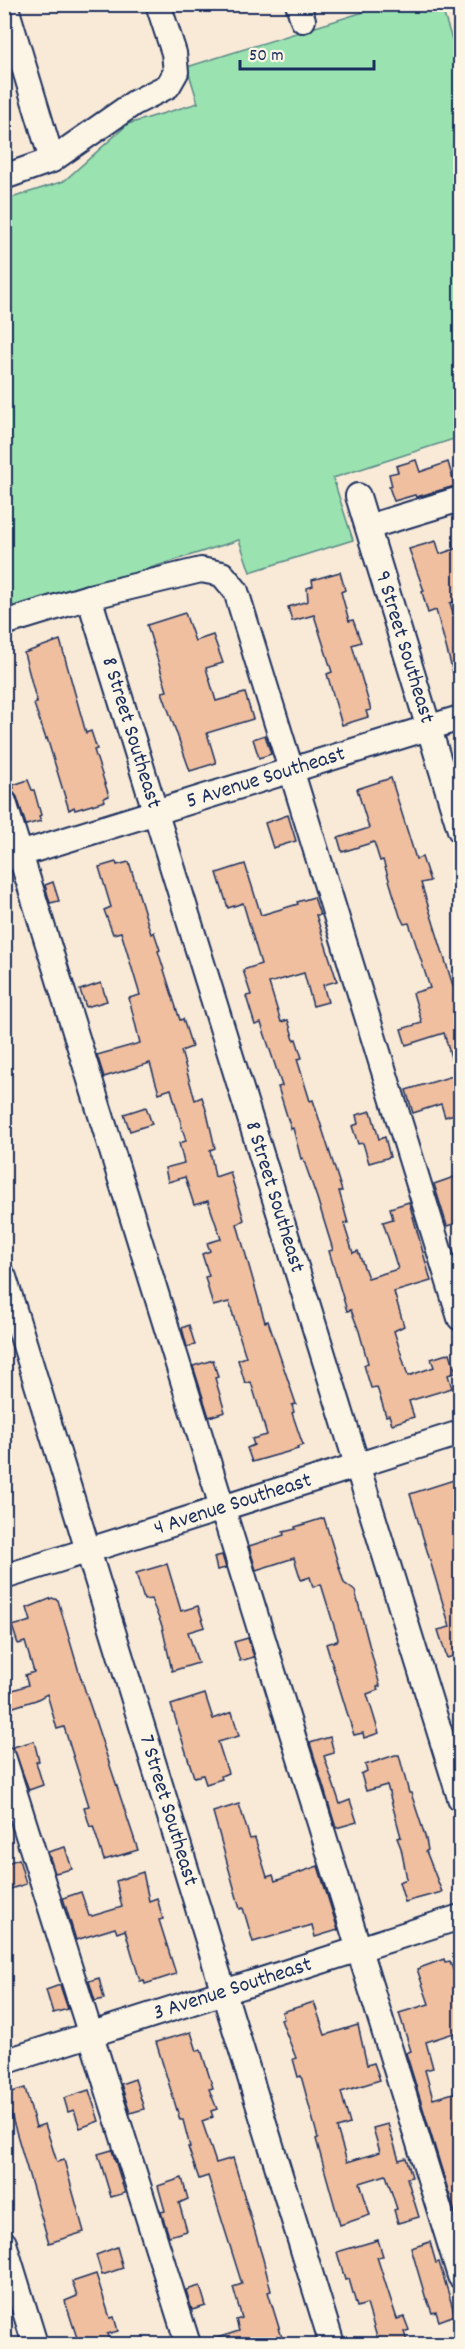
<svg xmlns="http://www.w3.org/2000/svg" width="465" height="2349" font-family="Dekko,sans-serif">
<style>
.green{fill:#9ae2b0;stroke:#5a8887;stroke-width:1.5}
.building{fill:#efbf9f;stroke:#1b2f5e;stroke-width:1.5}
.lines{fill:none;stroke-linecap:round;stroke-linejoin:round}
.minor-casing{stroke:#1b2f5e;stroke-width:28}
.minor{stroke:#fcf5e5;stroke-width:24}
.labels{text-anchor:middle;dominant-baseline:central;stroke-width:5;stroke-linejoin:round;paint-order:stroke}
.street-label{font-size:22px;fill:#1b2f5e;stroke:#fcf5e5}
</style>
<rect width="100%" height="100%" fill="#f9ead7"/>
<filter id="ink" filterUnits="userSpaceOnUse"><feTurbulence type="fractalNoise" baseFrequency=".0167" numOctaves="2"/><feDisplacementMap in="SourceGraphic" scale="12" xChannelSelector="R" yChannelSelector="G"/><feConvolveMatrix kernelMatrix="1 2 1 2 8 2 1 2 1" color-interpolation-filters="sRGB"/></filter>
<g filter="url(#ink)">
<!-- green -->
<path class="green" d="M386,5H441L454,46L460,45V381L458,383L460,392V437L333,478L353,540L250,572L239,540L5,614V200L64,181L128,124L198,103L187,67Z"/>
<!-- building -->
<g class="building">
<path d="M416,460L420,472L448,462L455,486L416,497L415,495L394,501L389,487L392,486L389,474L398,472L396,466Z"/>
<path d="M436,541L440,554L460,547V600L450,603L460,635V686L457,687L436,610L428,613L422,592L424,591L409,549Z"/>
<path d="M340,572L345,590L341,592L349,621L353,620L361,642L352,645L371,710L366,711L368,717L342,725L327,674L332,672L314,615L292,621L288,607L308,601L307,588L313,586L312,580Z"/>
<path d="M185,613L195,641L213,635L223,663L206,668L216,701L245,693L253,719L207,733L216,763L190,771L162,692L167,691L147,625Z"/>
<path d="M60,640L86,733L91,731L97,749L94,750L109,796L104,798L105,801L75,810L74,807L69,810L47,738L46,739L34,704L37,703L24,653Z"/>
<path d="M265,735L271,754L259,758L253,739Z"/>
<path d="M391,778L416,859L422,857L430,881L421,883L460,1008V1112L445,1117L441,1104L413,1113L406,1090L456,1075L444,1033L406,1045L401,1029L422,1023L413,993L430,988L409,923L404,924L400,916L383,860L380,861L374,842L342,852L338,838L369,828L357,789Z"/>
<path d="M28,780L32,790H34L41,815L39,816L41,821L26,825L17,797L10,789L14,788L13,785Z"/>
<path d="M288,815L296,841L273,848L265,823Z"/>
<path d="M116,862L117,865L129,862L151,934L154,932L160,950L158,951L180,1020L183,1019L192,1047L181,1051L195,1100L202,1097L207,1113L215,1148L210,1150L215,1177L230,1172L244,1220L237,1224L265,1322L268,1321L296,1404L292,1405L294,1412L292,1413L303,1445L297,1447L298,1449L252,1462L247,1448L254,1445L252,1439L267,1435L251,1382L245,1383L238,1360L246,1357L229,1302L213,1306L205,1277L209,1276L202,1254L210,1251L207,1243L221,1239L208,1201L194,1205L185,1177L168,1182L165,1168L184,1163L179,1143L186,1141L171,1089L159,1093L150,1063L104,1077L97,1055L140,1043L129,998L140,995L121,932L113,934L104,910L111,907L99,867Z"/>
<path d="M245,864L261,915L298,904L297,902L314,897L320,915H316L337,981L323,985L328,1002L313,1006L304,973L269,983L281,1022L288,1020L294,1040L296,1039L302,1058L297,1059L310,1101L313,1100L342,1191H339L348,1223L344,1224L353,1253L358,1251L368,1278L398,1269L383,1222L393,1219L390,1208L409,1202L431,1281L394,1292L404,1326L394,1331L408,1376L434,1367L431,1359L450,1353L456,1372L448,1375L452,1388L409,1401L414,1417L392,1424L389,1415L386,1416L377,1387L371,1388L364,1365L368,1363L359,1331L351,1310L347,1311L329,1251L333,1250L317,1198L303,1158L301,1159L293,1128L291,1129L278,1087L282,1086L261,1023L255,1025L246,996L251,995L243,970L261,964L243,903L228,908L217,873Z"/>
<path d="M53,882L59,901L50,903L45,885Z"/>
<path d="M101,983L107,1001L86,1007L80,990Z"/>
<path d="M146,1107L152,1124L130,1131L124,1114Z"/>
<path d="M371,1111L379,1139L385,1137L390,1157L369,1163L363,1143L358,1144L352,1126L358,1124L356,1115Z"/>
<path d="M457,1176L460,1187V1222L447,1226L434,1184Z"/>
<path d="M189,1325L195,1345L187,1347L182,1328Z"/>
<path d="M213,1360L218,1377L215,1378L225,1412L209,1417L193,1366Z"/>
<path d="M460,1478V1654L447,1658L438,1630L450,1627L410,1494Z"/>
<path d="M324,1518L344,1583L355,1591L380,1686L377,1687L378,1690L367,1694L379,1733L364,1738L363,1733L354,1735L326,1644L337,1641L338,1639L321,1584L313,1587L310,1577L301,1580L294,1558L256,1570L249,1546L284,1535L283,1532L296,1529L295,1527Z"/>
<path d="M222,1555L226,1568L217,1570L214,1557Z"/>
<path d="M167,1564L181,1611L198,1606L205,1627L188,1632L198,1663L172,1671L162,1626L151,1599L144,1600L136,1573Z"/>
<path d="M52,1598L58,1600L79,1672L138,1850L104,1860L93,1826L90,1827L84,1807L89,1806L64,1727L57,1729L47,1694L36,1700L4,1710V1693L28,1685L25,1675L34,1672L25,1642L18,1644L12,1626L31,1621L27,1608Z"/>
<path d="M248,1638L254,1657L240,1661L234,1642Z"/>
<path d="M205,1694L213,1719L232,1712L239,1736L218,1742L228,1773L221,1776L222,1779L206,1784L203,1775L194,1777L171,1705Z"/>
<path d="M330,1737L334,1753L324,1756L340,1804L350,1800L357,1822L336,1828L310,1743Z"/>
<path d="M34,1741L39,1761L36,1762L43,1785L29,1790L13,1747Z"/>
<path d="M395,1755H399L409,1793H411L426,1839L428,1850L426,1851L442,1892L405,1902L399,1882L407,1879L401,1848L397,1838L401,1837L387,1785L366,1791L361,1774L367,1771L365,1765Z"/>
<path d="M239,1804L250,1839L255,1838L267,1877L273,1875L275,1881L318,1866L338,1930L315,1937L312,1925L253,1942L243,1908L240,1909L213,1812Z"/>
<path d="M65,1847L72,1869L55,1873L48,1852Z"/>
<path d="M19,1859L26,1884L7,1890L4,1881V1864Z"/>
<path d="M143,1872L149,1901L157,1898L163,1919L159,1920L176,1974L145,1984L144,1980L140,1981L125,1930L117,1933L115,1928L76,1940L63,1898L81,1892L89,1916H92L122,1907L116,1881Z"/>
<path d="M444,1959L445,1962L450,1961L460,1990V2031L426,2042L433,2068L425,2070L433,2099L460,2091V2229L406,2053L411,2051L399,2013L429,2004L417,1969Z"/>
<path d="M99,1978L104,1999L95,2001L89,1981Z"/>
<path d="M60,1985L68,2009L53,2013L46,1990Z"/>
<path d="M314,2002L325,2035L358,2025L367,2065L374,2063L380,2080L341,2092L350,2124L337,2128L347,2162L380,2152L373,2128L388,2124L399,2160L406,2158L409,2167L412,2177L407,2178L419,2217L398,2223L394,2210L397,2209L386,2175L360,2183L370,2215L340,2225L316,2139L318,2138L301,2076L298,2077L293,2059L296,2058L281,2020L284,2019L282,2012Z"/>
<path d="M191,2032L197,2051L201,2050L213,2088L209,2089L217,2109L211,2111L213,2117L202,2121L216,2163L233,2158L263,2259L271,2291L268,2292L284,2344H207V2341L239,2331L236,2320L242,2318L233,2287L242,2284L208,2176L199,2179L188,2147H190L183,2120H180L156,2042Z"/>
<path d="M135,2079L144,2109L130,2113L121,2084Z"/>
<path d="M25,2088L36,2127L45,2124L57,2162L64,2160L84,2232L49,2243L5,2094Z"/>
<path d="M89,2090L99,2121L80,2128L74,2110L68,2112L64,2098Z"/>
<path d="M112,2150L125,2193L111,2197L98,2154Z"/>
<path d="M182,2178L188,2199L179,2203L187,2231L169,2236L161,2212L165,2211L158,2186Z"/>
<path d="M378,2240L383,2256L377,2257L397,2319L404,2317L409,2330L404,2332L408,2344H379L367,2304L357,2307L349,2279L345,2280L337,2252Z"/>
<path d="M430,2242L436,2263L439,2262L455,2315L439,2321L436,2312L432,2313L427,2299H426L411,2248Z"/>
<path d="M117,2247L123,2268L102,2275L96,2255Z"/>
<path d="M96,2274L110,2318L114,2317L118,2331L107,2334L110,2344H79L65,2301L77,2296L72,2282Z"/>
<path d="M200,2286L206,2306L192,2310L186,2290Z"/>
</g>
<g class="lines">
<!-- minor casing -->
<g class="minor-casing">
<g id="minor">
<path d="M5,4L52,160"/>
<path d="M298,4L303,20"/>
<path d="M4,177L52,160L134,103L168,86L176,72L174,53L158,4"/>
<path id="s1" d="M358,496L460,830"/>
<path d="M368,527L460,499"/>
<path id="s2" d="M89,597L460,1798"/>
<path d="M4,623L89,597L201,570L222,574L236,591L460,1318"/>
<path d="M4,802L460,2276"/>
<path id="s3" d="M4,859L460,718"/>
<path id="s4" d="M4,1277L332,2344"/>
<path id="s5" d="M4,1577L460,1433"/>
<path d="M4,1759L188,2344"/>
<path id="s6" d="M4,2062L460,1917"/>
<path d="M4,2243L35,2344"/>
</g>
</g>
<!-- minor -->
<use href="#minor" class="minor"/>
</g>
</g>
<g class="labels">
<!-- street labels -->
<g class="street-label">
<text stroke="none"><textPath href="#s1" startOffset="158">9 Street Southeast</textPath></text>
<text stroke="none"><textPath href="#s2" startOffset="142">8 Street Southeast</textPath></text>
<text stroke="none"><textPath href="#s3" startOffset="274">5 Avenue Southeast</textPath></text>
<text stroke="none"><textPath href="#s2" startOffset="628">8 Street Southeast</textPath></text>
<text stroke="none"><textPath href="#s5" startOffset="240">4 Avenue Southeast</textPath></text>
<text stroke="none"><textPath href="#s4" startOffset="558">7 Street Southeast</textPath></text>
<text stroke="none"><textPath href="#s6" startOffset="240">3 Avenue Southeast</textPath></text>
</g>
</g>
<!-- margin -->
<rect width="465" height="2349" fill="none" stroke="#fcf5e5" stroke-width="24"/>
<rect x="12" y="12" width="441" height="2325" fill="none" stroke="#1b2f5e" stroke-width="2" filter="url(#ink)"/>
<!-- scale -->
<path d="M240 60v9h134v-9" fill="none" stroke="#1b2f5e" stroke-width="3"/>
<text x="249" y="60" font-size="18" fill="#1b2f5e" stroke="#fcf5e5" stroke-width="4.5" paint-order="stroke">50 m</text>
</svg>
